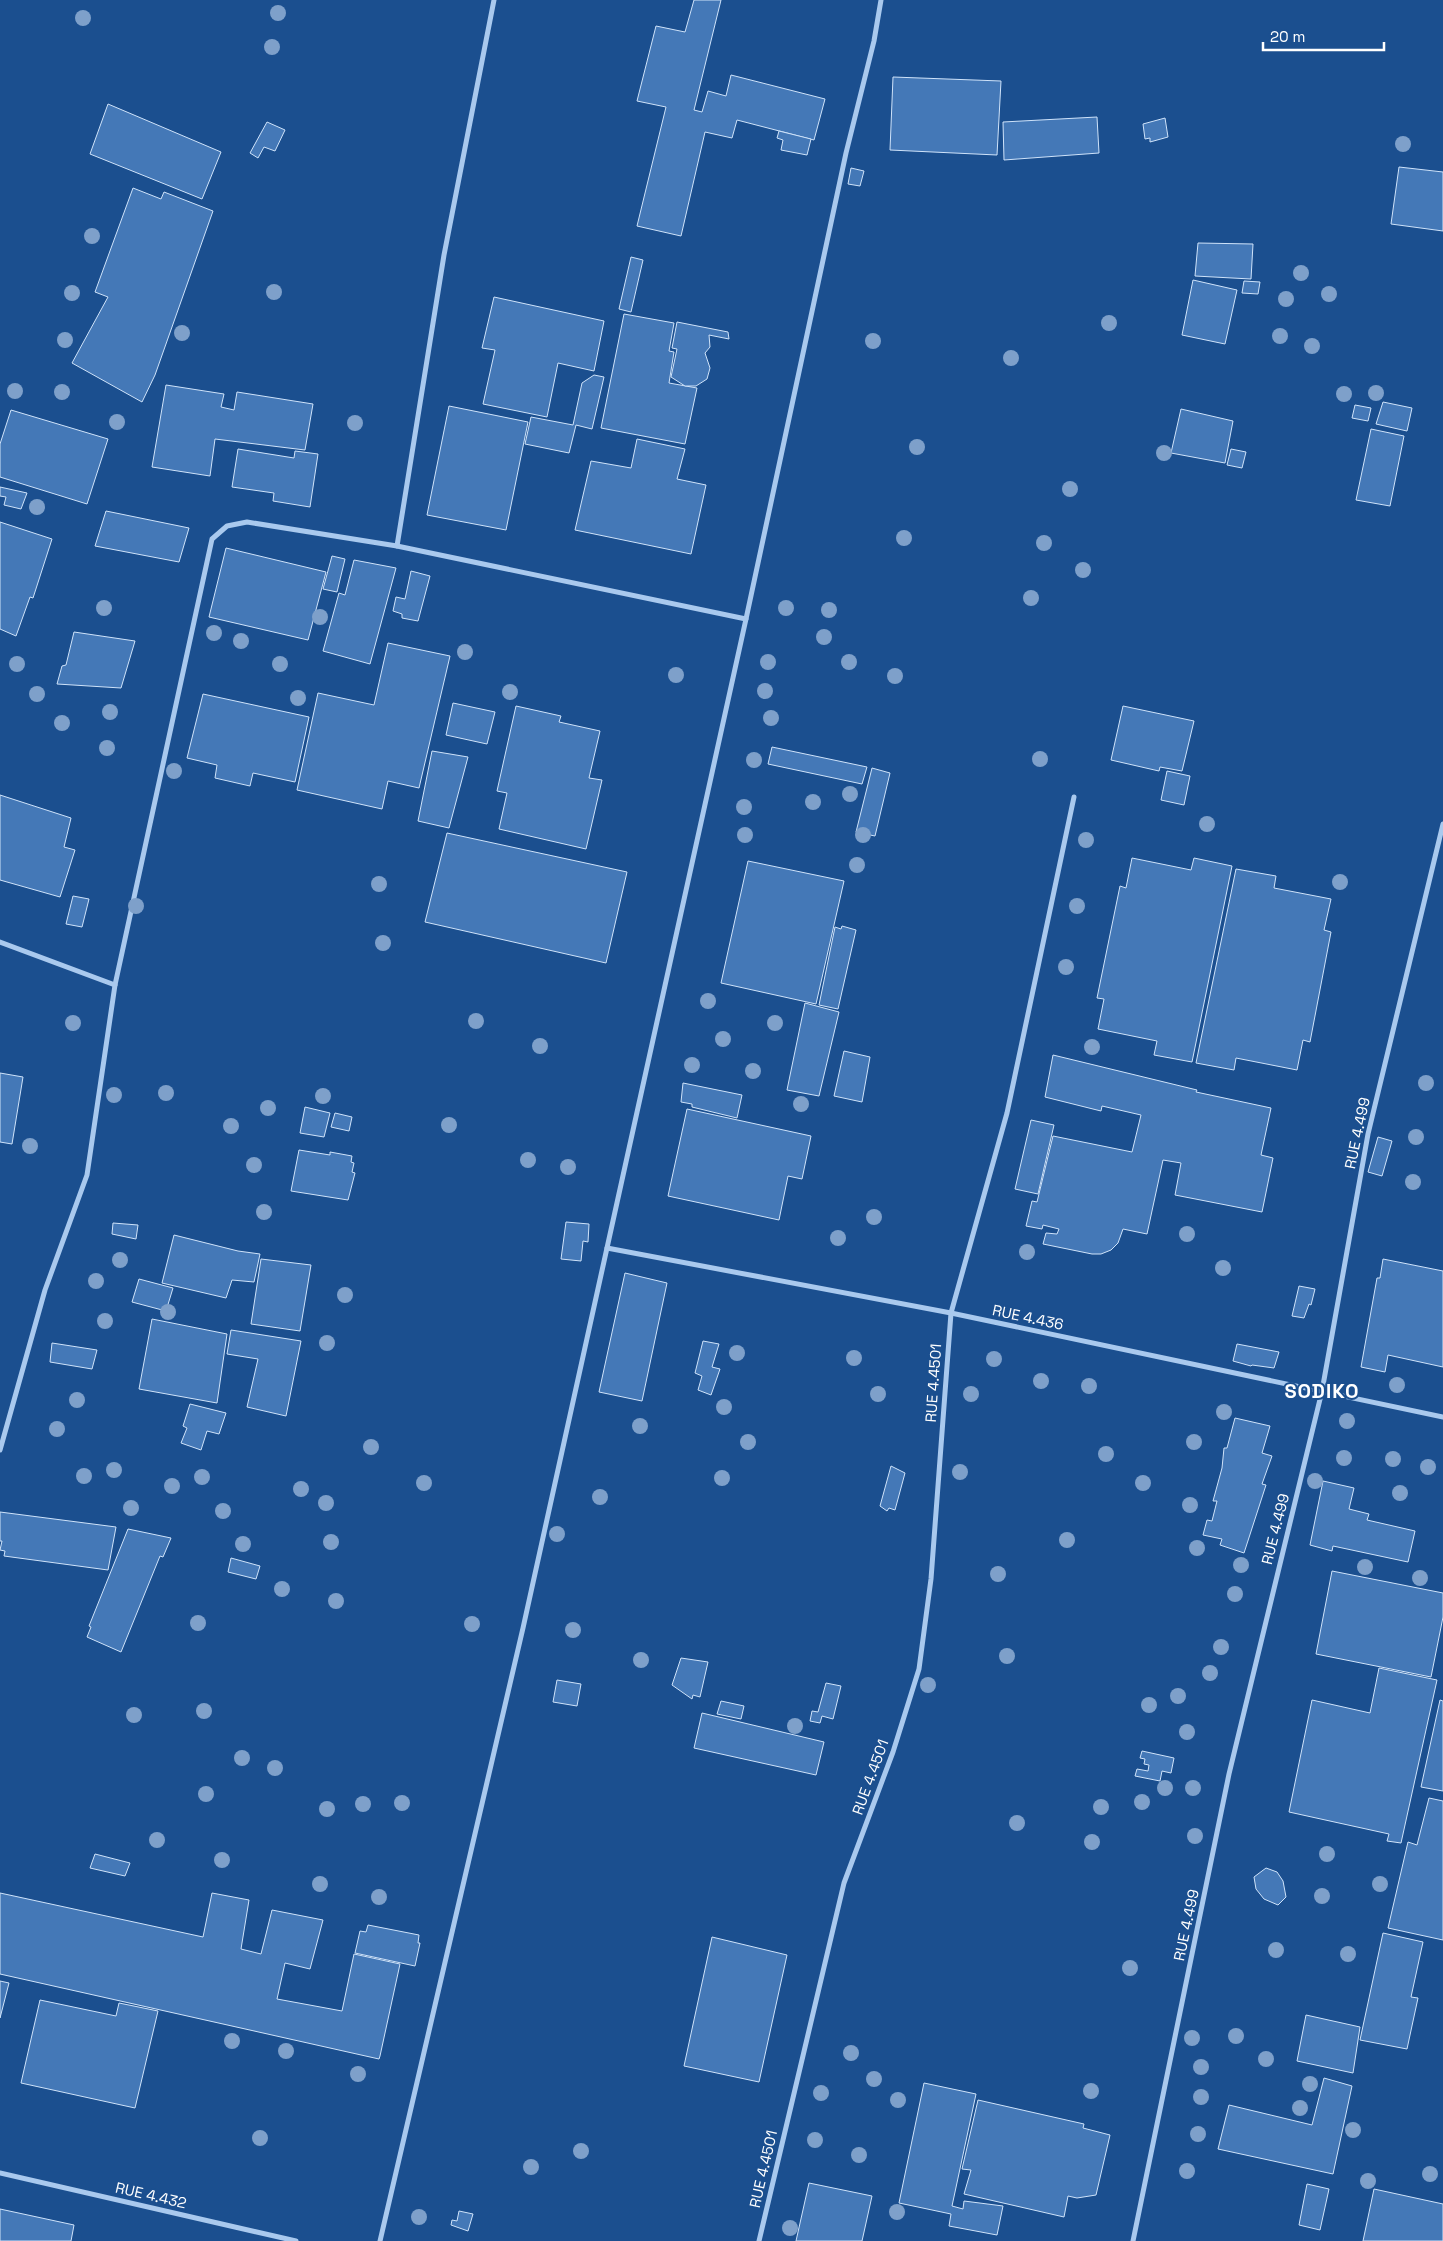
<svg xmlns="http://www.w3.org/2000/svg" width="1443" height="2241" font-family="'Space Grotesk',sans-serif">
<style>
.building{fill:#4478b7;stroke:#cfe3fa}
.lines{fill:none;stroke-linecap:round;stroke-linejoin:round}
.street{stroke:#a9c9ee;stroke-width:5}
.tree{fill:#7ea0ca}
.labels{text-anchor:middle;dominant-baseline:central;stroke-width:4;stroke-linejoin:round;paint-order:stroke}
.street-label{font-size:15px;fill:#fff;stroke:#1b4f8f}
.district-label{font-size:20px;font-weight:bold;letter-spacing:1px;fill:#fff;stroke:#1b4f8f}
</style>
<rect width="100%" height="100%" fill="#1b4f8f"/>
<!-- building -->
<g class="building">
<path d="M694,0H721L694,110L702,112L708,91L726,96L731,75L825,99L814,140L737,120L732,138L705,132L681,236L637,226L666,107L637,101L656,26L685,32Z"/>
<path d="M893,77L1001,81L997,155L890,150Z"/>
<path d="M108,104L221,152L202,199L90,154Z"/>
<path d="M1097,117L1099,153L1004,160L1003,122Z"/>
<path d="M1165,118L1168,137L1150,142V138L1145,139L1143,124Z"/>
<path d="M267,122L285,130L275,151L264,147L258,158L250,153Z"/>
<path d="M779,131L811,139L807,155L781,150L783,140L777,138Z"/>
<path d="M1399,167L1443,172V231L1391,224Z"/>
<path d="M851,168L864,171L860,186L848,184Z"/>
<path d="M133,188L161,199L164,192L213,211L155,375L142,402L72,363L108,297L95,292Z"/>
<path d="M1198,243L1253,244L1251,279L1195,276Z"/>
<path d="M631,257L643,260L631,312L619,309Z"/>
<path d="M1193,280L1237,290L1225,344L1182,335Z"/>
<path d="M1244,281L1260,282L1258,294L1242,293Z"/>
<path d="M494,297L604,321L594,371L558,363L547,417L483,404L495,350L482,348Z"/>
<path d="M624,314L674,323L669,351L674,352L669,383L697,388L685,444L601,428Z"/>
<path d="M677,322L728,332L729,339L709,335L710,347L705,353L710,368L707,379L696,386H685L671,377L677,349L672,348Z"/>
<path d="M594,375L604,377L592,429L576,425L569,453L525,444L531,417L573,425L582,383Z"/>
<path d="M166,385L224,394L221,407L234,410L237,392L313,404L305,450L215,439L210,476L152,467Z"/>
<path d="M1383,402L1412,408L1407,431L1376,424Z"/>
<path d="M1355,405L1371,408L1368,421L1352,418Z"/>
<path d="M449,406L528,422L506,530L427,515Z"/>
<path d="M1181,409L1233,421L1225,463L1171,453Z"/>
<path d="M11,410L108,439L87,504L0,477V444Z"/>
<path d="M1371,429L1404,436L1390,506L1356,500Z"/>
<path d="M637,439L685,449L677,479L706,485L691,554L575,530L591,461L631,468Z"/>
<path d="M238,449L294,458L295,451L318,454L310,507L273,501L274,493L232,487Z"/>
<path d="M1231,449L1246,452L1242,468L1227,465Z"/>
<path d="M0,487L27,493L21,509L4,505L6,497L0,496Z"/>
<path d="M106,511L189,528L179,562L95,546Z"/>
<path d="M0,522L52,539L33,598L30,597L16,636L0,629Z"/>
<path d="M226,548L326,572L308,640L209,617Z"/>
<path d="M332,556L345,559L337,592L323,589Z"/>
<path d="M354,560L396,568L370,664L323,651L339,593L345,595Z"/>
<path d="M411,571L430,576L418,621L402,618V614L393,611L396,597L405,599Z"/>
<path d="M74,632L135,641L121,688L57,684L62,666L66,665Z"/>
<path d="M388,643L450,656L419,788L388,781L382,809L297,790L318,693L374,705Z"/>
<path d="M203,694L309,717L295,782L253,773L250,786L215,778L217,765L187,758Z"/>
<path d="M453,703L495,712L487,744L446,735Z"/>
<path d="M516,706L561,716L559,722L600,731L589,778L602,780L586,849L499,829L507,793L497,791Z"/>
<path d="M1123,706L1194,721L1182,771L1160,767L1159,771L1111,760Z"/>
<path d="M772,747L867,767L862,784L768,764Z"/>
<path d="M432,751L468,757L449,828L418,821Z"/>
<path d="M872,768L890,773L875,836L856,832Z"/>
<path d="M1167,771L1190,776L1184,805L1161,800Z"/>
<path d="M0,795L71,818L64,847L75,850L60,897L0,880Z"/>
<path d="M447,833L627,872L606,963L425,922Z"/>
<path d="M1132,858L1191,870L1194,858L1232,866L1192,1062L1154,1055L1157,1041L1098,1029L1104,999L1097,998L1120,886L1126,888Z"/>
<path d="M748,861L844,881L816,1004L721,983Z"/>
<path d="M1236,869L1276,876L1274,888L1331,899L1324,930L1331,932L1310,1042L1303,1040L1297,1070L1236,1058L1234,1070L1196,1063Z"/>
<path d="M73,896L89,899L82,927L66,924Z"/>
<path d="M842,926L856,930L838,1009L819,1005L835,927L841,929Z"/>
<path d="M805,1003L839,1012L819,1096L787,1090Z"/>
<path d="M844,1051L870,1057L862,1102L834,1096Z"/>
<path d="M1053,1055L1197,1090L1196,1092L1271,1108L1261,1155L1273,1158L1262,1212L1175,1195L1181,1163L1163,1160L1147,1234L1123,1229L1118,1243L1111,1250L1101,1254H1092L1043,1244L1046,1233L1057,1234L1059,1229L1043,1225L1042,1229L1026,1226L1032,1201L1037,1202L1053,1136L1132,1152L1141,1115L1102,1106L1101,1111L1045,1097Z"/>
<path d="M0,1073L23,1077L12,1144L0,1142Z"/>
<path d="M683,1083L742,1095L737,1118L692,1107V1104L681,1102Z"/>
<path d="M305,1107L330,1113L324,1137L300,1133Z"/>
<path d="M687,1109L811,1136L802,1179L788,1176L779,1220L668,1196Z"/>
<path d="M335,1113L352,1117L349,1131L331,1127Z"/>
<path d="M1031,1120L1054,1125L1038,1194L1015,1189Z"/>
<path d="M1378,1137L1392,1141L1382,1176L1368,1172Z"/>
<path d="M299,1150L330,1155V1152L352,1156L351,1162L354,1163L352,1172L355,1173L348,1200L291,1191Z"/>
<path d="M566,1222L589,1224L588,1242L583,1241L581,1261L561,1259Z"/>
<path d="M113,1223L138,1225L136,1239L112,1234Z"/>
<path d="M174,1235L238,1251L260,1254L254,1282L232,1280L226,1298L162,1283Z"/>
<path d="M261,1259L311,1265L300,1331L251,1324Z"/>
<path d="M1383,1259L1443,1271V1367L1388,1355L1385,1372L1361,1367L1377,1278H1380Z"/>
<path d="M625,1273L667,1283L642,1401L599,1392Z"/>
<path d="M139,1279L173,1288L166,1311L132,1302Z"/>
<path d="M1299,1286L1315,1289L1311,1305L1309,1304L1304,1318L1292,1316Z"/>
<path d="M152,1319L227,1334L217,1403L139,1389Z"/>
<path d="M231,1330L301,1341L286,1416L247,1407L258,1359L227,1354Z"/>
<path d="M703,1341L719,1344L712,1367L720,1369L711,1395L698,1390L702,1376L695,1373Z"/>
<path d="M52,1343L97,1350L92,1369L50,1362Z"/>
<path d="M1237,1344L1279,1352L1274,1368L1252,1365L1251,1366L1233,1361Z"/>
<path d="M190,1404L226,1413L219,1434L207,1431L201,1450L181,1443L187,1428L183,1426Z"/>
<path d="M1235,1418L1270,1426L1262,1453L1272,1456L1262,1484L1266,1485L1244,1553L1220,1545L1222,1539L1203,1535L1207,1520L1212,1521L1217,1501H1213L1222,1468L1224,1448H1227Z"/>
<path d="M891,1466L905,1473L895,1510L889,1508L887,1511L880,1506Z"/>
<path d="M1323,1481L1354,1488L1349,1509L1369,1514L1367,1520L1415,1531L1408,1562L1333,1546L1332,1551L1310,1545Z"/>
<path d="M0,1512L116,1527L108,1570L4,1556L5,1551L0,1550L2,1541H0Z"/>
<path d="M128,1529L171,1538L163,1557L160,1556L121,1652L87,1637L91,1627L89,1626Z"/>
<path d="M231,1558L260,1566L256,1579L228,1572Z"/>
<path d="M1332,1571L1443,1593V1617L1431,1677L1316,1654Z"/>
<path d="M681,1658L708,1662L700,1697L693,1695L692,1699L672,1685Z"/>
<path d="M1379,1668L1437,1680L1401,1843L1387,1841L1389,1834L1289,1812L1312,1700L1370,1713Z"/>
<path d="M557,1680L581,1684L577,1706L553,1702Z"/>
<path d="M826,1683L841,1686L833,1719L822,1716L820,1723L810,1721L812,1711L818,1712Z"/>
<path d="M1440,1700L1443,1701V1791L1421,1787Z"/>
<path d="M721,1701L744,1706L741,1719L717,1714Z"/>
<path d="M702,1713L824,1742L816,1775L694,1748Z"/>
<path d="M1142,1751L1174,1758L1171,1773L1162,1771L1160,1781L1135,1776L1137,1769L1148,1771L1149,1765L1144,1764L1145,1759L1140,1758Z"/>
<path d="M1429,1798L1443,1801V1940L1388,1928L1408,1842L1417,1845Z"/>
<path d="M95,1854L130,1863L125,1876L90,1868Z"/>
<path d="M1266,1868L1277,1872L1283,1881L1286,1897L1278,1905L1264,1899L1256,1889L1254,1877Z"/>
<path d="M0,1893L203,1937L212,1893L249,1900L241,1949L261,1954L272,1910L323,1920L310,1969L285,1963L277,1999L342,2011L354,1954L400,1964L380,2056L379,2059L0,1974Z"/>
<path d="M368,1925L419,1935L418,1943H420L415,1966L355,1953L360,1931L366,1932Z"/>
<path d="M1383,1933L1423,1942L1411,1997L1418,1998L1407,2049L1360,2040Z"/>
<path d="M712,1937L787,1955L759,2082L684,2066Z"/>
<path d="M0,1981L9,1983L0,2018Z"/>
<path d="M40,2000L116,2016L119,2003L158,2011L135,2108L21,2083Z"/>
<path d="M1306,2015L1360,2027L1353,2073L1297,2061Z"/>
<path d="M1324,2078L1352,2086L1333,2174L1218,2149L1229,2105L1312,2125Z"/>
<path d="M924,2083L976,2094L952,2206L963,2209L964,2201L1003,2206L997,2235L949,2226L951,2214L899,2203Z"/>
<path d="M978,2100L1084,2124L1083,2128L1110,2135L1096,2195L1077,2198L1068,2196L1064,2217L964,2194L971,2170L962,2169Z"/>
<path d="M809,2183L872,2196L862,2241H796Z"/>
<path d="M1307,2184L1329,2189L1320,2230L1299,2225Z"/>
<path d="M1374,2189L1443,2204V2241H1363Z"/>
<path d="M0,2209L74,2225L71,2241H0Z"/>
<path d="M459,2211L473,2214L468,2231L451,2225L452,2220L457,2221Z"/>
</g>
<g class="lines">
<!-- street -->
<g class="street">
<path d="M494,0L444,255L397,546L746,619"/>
<path d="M0,942L115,985"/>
<path d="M607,1248L951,1313L1443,1417"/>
<path d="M0,1450L45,1290L87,1175L115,985L212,539L227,526L247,522L397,546"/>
<path d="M0,2173L296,2241"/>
<path d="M380,2241L523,1628L746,619L846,153L874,41L881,0"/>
<path d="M759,2241L844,1883L893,1752L919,1669L931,1579L951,1313L1007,1113L1074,797"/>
<path d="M1133,2241L1229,1774L1322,1391L1368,1134L1443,824"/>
</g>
</g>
<!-- trees -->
<g class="tree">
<circle cx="278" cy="13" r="8"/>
<circle cx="83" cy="18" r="8"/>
<circle cx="272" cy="47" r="8"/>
<circle cx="1403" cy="144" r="8"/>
<circle cx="92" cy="236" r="8"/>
<circle cx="1301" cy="273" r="8"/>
<circle cx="274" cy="292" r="8"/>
<circle cx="72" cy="293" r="8"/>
<circle cx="1329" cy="294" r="8"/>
<circle cx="1286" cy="299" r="8"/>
<circle cx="1109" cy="323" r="8"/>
<circle cx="182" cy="333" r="8"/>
<circle cx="1280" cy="336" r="8"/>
<circle cx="65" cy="340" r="8"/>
<circle cx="873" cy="341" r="8"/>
<circle cx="1312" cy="346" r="8"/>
<circle cx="1011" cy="358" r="8"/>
<circle cx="15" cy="391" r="8"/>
<circle cx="62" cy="392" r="8"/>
<circle cx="1376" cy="393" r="8"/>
<circle cx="1344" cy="394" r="8"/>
<circle cx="117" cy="422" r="8"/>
<circle cx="355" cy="423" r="8"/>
<circle cx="917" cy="447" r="8"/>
<circle cx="1164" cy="453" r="8"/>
<circle cx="1070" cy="489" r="8"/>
<circle cx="37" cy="507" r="8"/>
<circle cx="904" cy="538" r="8"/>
<circle cx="1044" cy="543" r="8"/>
<circle cx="1083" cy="570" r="8"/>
<circle cx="1031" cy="598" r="8"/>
<circle cx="104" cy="608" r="8"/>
<circle cx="786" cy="608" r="8"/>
<circle cx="829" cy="610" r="8"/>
<circle cx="320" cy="617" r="8"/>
<circle cx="214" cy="633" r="8"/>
<circle cx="824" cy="637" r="8"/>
<circle cx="241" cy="641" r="8"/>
<circle cx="465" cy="652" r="8"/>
<circle cx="768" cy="662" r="8"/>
<circle cx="849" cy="662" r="8"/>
<circle cx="17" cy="664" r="8"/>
<circle cx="280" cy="664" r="8"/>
<circle cx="676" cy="675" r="8"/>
<circle cx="895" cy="676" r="8"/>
<circle cx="765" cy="691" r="8"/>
<circle cx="510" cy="692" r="8"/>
<circle cx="37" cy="694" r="8"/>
<circle cx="298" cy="698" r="8"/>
<circle cx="110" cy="712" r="8"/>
<circle cx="771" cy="718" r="8"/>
<circle cx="62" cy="723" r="8"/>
<circle cx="107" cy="748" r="8"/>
<circle cx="1040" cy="759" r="8"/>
<circle cx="754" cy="760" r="8"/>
<circle cx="174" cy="771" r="8"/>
<circle cx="850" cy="794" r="8"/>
<circle cx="813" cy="802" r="8"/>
<circle cx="744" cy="807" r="8"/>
<circle cx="1207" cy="824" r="8"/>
<circle cx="745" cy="835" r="8"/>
<circle cx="863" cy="835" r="8"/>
<circle cx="1086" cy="840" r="8"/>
<circle cx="857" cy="865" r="8"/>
<circle cx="1340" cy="882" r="8"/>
<circle cx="379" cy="884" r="8"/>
<circle cx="136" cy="906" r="8"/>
<circle cx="1077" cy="906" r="8"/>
<circle cx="383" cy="943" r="8"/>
<circle cx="1066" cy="967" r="8"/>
<circle cx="708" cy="1001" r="8"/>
<circle cx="476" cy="1021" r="8"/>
<circle cx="73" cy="1023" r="8"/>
<circle cx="775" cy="1023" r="8"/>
<circle cx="723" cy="1039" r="8"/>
<circle cx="540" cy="1046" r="8"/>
<circle cx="1092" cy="1047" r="8"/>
<circle cx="692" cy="1065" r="8"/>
<circle cx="753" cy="1071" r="8"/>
<circle cx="1426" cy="1083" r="8"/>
<circle cx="166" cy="1093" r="8"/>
<circle cx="114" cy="1095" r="8"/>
<circle cx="323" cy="1096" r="8"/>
<circle cx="801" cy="1104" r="8"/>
<circle cx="268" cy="1108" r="8"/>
<circle cx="449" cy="1125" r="8"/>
<circle cx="231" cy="1126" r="8"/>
<circle cx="1416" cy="1137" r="8"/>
<circle cx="30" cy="1146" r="8"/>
<circle cx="528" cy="1160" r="8"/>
<circle cx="254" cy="1165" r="8"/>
<circle cx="568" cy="1167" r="8"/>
<circle cx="1413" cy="1182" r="8"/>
<circle cx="264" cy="1212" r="8"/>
<circle cx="874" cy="1217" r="8"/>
<circle cx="1187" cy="1234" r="8"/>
<circle cx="838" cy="1238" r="8"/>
<circle cx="1027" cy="1252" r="8"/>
<circle cx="120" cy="1260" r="8"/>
<circle cx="1223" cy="1268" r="8"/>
<circle cx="96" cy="1281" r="8"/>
<circle cx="345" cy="1295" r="8"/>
<circle cx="168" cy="1312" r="8"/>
<circle cx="105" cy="1321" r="8"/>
<circle cx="327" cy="1343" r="8"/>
<circle cx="737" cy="1353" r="8"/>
<circle cx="854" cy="1358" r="8"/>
<circle cx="994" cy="1359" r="8"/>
<circle cx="1041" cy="1381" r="8"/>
<circle cx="1397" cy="1385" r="8"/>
<circle cx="1089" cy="1386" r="8"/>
<circle cx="878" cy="1394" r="8"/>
<circle cx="971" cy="1394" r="8"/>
<circle cx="77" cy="1400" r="8"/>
<circle cx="724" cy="1407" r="8"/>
<circle cx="1224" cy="1412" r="8"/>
<circle cx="1347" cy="1421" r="8"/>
<circle cx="640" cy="1426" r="8"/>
<circle cx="57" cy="1429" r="8"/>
<circle cx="748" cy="1442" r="8"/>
<circle cx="1194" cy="1442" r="8"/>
<circle cx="371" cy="1447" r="8"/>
<circle cx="1106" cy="1454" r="8"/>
<circle cx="1344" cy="1458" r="8"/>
<circle cx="1393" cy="1459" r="8"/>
<circle cx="1428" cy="1467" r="8"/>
<circle cx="114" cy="1470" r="8"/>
<circle cx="960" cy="1472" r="8"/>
<circle cx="84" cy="1476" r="8"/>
<circle cx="202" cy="1477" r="8"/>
<circle cx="722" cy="1478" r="8"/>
<circle cx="1315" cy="1481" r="8"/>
<circle cx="424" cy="1483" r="8"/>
<circle cx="1143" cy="1483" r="8"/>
<circle cx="172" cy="1486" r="8"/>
<circle cx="301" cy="1489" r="8"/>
<circle cx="1400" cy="1493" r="8"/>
<circle cx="600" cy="1497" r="8"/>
<circle cx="326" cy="1503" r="8"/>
<circle cx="1190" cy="1505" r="8"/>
<circle cx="131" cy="1508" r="8"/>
<circle cx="223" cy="1511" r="8"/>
<circle cx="557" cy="1534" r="8"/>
<circle cx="1067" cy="1540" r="8"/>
<circle cx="331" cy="1542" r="8"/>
<circle cx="243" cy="1544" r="8"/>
<circle cx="1197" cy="1548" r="8"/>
<circle cx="1241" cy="1565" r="8"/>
<circle cx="1365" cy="1567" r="8"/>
<circle cx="998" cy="1574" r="8"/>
<circle cx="1420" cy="1578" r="8"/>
<circle cx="282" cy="1589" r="8"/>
<circle cx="1235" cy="1594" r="8"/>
<circle cx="336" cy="1601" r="8"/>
<circle cx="198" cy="1623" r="8"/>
<circle cx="472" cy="1624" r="8"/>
<circle cx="573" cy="1630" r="8"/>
<circle cx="1221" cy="1647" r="8"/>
<circle cx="1007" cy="1656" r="8"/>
<circle cx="641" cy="1660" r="8"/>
<circle cx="1210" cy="1673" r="8"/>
<circle cx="928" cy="1685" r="8"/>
<circle cx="1178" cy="1696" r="8"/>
<circle cx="1149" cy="1705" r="8"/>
<circle cx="204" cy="1711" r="8"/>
<circle cx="134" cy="1715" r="8"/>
<circle cx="795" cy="1726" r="8"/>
<circle cx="1187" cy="1732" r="8"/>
<circle cx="242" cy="1758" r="8"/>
<circle cx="275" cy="1768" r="8"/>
<circle cx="1165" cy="1788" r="8"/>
<circle cx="1193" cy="1788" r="8"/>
<circle cx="206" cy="1794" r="8"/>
<circle cx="1142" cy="1802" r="8"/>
<circle cx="402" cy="1803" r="8"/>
<circle cx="363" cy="1804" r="8"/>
<circle cx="1101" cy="1807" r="8"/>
<circle cx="327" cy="1809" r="8"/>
<circle cx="1017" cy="1823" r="8"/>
<circle cx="1195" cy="1836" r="8"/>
<circle cx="157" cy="1840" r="8"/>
<circle cx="1092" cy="1842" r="8"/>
<circle cx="1327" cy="1854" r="8"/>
<circle cx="222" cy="1860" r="8"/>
<circle cx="320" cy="1884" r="8"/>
<circle cx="1380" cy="1884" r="8"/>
<circle cx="1322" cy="1896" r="8"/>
<circle cx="379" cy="1897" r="8"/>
<circle cx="1276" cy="1950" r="8"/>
<circle cx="1348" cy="1954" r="8"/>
<circle cx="1130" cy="1968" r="8"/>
<circle cx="1236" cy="2036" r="8"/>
<circle cx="1192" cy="2038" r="8"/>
<circle cx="232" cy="2041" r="8"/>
<circle cx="286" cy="2051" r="8"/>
<circle cx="851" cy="2053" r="8"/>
<circle cx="1266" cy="2059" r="8"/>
<circle cx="1201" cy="2067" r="8"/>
<circle cx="358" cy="2074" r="8"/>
<circle cx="874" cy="2079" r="8"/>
<circle cx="1310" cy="2084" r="8"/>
<circle cx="1091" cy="2091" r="8"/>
<circle cx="821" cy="2093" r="8"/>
<circle cx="1201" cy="2097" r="8"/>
<circle cx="898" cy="2100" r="8"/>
<circle cx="1300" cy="2108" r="8"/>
<circle cx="1353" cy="2130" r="8"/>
<circle cx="1198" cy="2134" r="8"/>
<circle cx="260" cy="2138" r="8"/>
<circle cx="815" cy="2140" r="8"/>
<circle cx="581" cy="2151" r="8"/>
<circle cx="859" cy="2155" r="8"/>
<circle cx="531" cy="2167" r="8"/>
<circle cx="1187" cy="2171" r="8"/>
<circle cx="1430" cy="2174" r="8"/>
<circle cx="1368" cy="2181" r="8"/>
<circle cx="897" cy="2212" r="8"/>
<circle cx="419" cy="2217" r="8"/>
<circle cx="790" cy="2228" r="8"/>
</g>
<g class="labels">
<!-- street labels -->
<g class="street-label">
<text transform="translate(1357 1133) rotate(-78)">RUE 4.499</text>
<text transform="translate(1028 1317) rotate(12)">RUE 4.436</text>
<text transform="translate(933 1383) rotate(-86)">RUE 4.4501</text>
<text transform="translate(1275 1529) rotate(-76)">RUE 4.499</text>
<text transform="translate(870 1777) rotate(-70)">RUE 4.4501</text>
<text transform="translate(1186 1925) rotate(-78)">RUE 4.499</text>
<text transform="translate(763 2169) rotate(-77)">RUE 4.4501</text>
<text transform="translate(151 2195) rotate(13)">RUE 4.432</text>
</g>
<!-- district labels -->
<g class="district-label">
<text x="1322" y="1391">SODIKO</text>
</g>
</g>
<!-- scale -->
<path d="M1263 42v8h121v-8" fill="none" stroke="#ffffff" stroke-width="2.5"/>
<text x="1270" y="42" font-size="15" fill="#ffffff" stroke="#1b4f8f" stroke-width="4" paint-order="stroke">20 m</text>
</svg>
